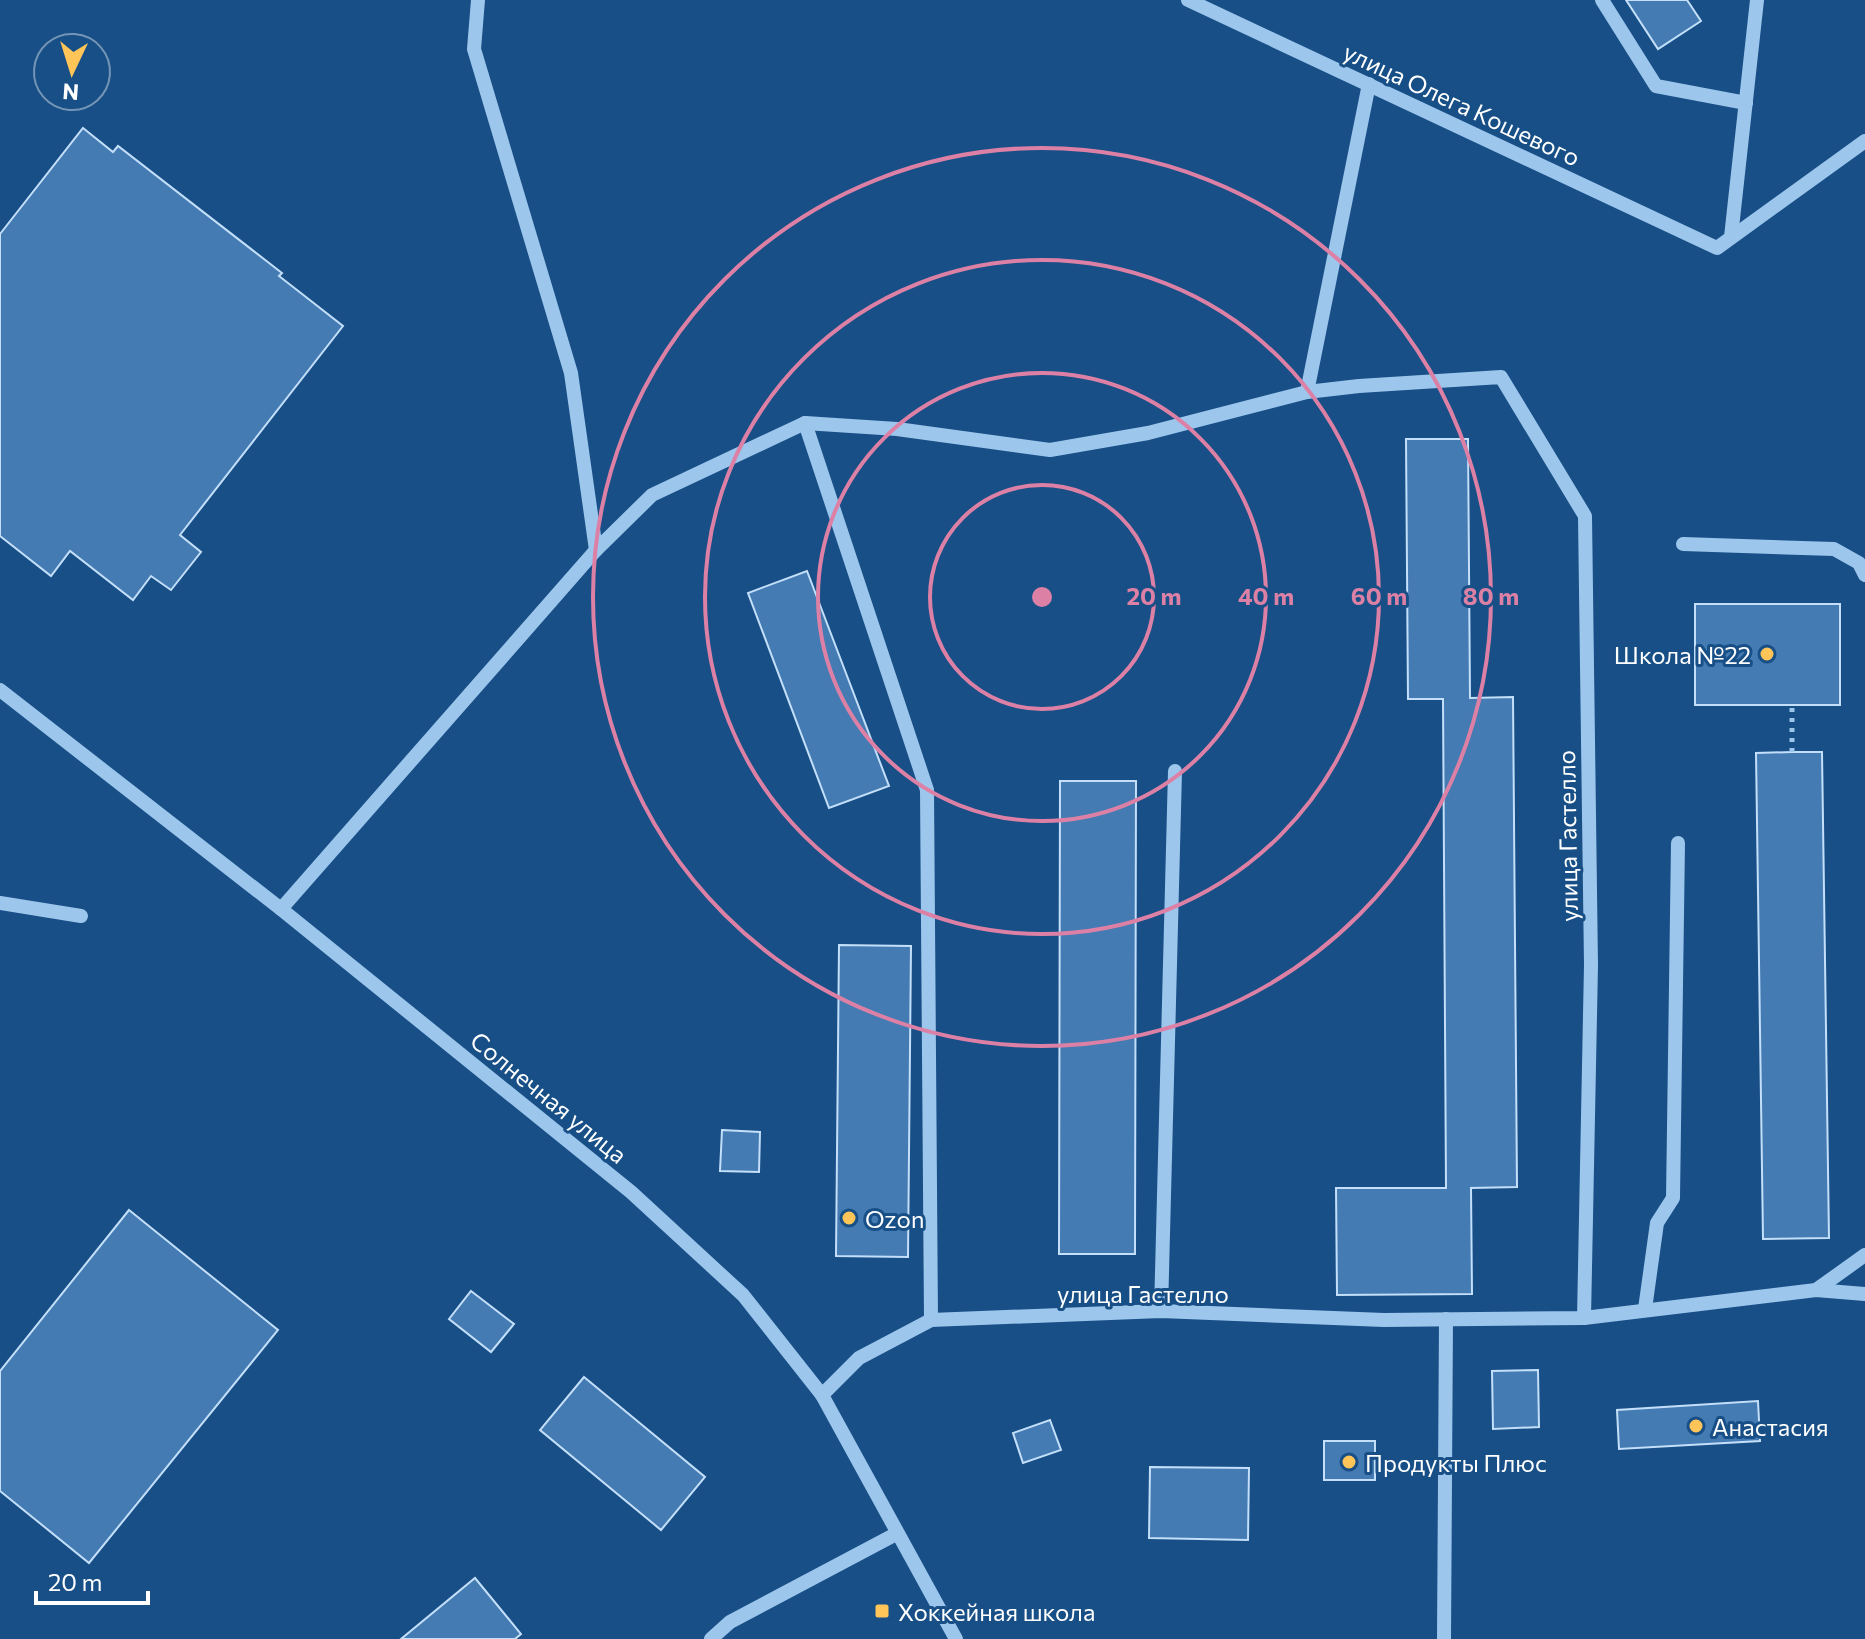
<svg xmlns="http://www.w3.org/2000/svg" width="1865" height="1639" font-family="Commissioner,sans-serif">
<style>
.building{fill:#447bb2;stroke:#c3dffa;stroke-width:2}
.lines{fill:none;stroke-linecap:round;stroke-linejoin:round}
.path{stroke:#9dc6ed;stroke-width:5;stroke-dasharray:4 6;stroke-linecap:butt}
.minor{stroke:#9dc6ed;stroke-width:14}
.ring{fill:none;stroke:#dd80a5;stroke-width:4}
.poi-dot{fill:#ffc559;stroke:#174f86;stroke-width:3}
.labels{text-anchor:middle;dominant-baseline:central;stroke-width:6;stroke-linejoin:round;paint-order:stroke}
.street-label{font-size:24px;fill:#fff;stroke:#174f86}
.poi-label{font-size:24px;fill:#fff;stroke:#174f86;text-anchor:start}
.centre{fill:#dd80a5;stroke:#174f86;stroke-width:4}
.ring-label{font-size:24px;text-anchor:middle;font-weight:bold;fill:#dd80a5;stroke:#174f86;stroke-width:6;stroke-linejoin:round;paint-order:stroke}
</style>
<rect width="100%" height="100%" fill="#174f86"/>
<!-- building -->
<g class="building">
<path d="M1626,0H1687L1701,21L1658,49Z"/>
<path d="M83,128L113,152L118,146L282,273L279,276L343,326L180,535L201,552L171,590L151,576L133,600L70,551L51,576L0,536V234Z"/>
<path d="M1406,439H1468L1470,698L1513,697L1517,1187L1471,1188L1472,1294L1337,1295L1336,1188H1446L1443,699H1408Z"/>
<path d="M807,571L889,786L829,808L748,593Z"/>
<rect x="1695" y="604" width="145" height="101"/>
<path d="M1792,752H1822L1829,1238L1763,1239L1756,753Z"/>
<path d="M1060,781H1136L1135,1254H1059Z"/>
<path d="M839,945L911,946L908,1257L836,1256Z"/>
<path d="M722,1130L760,1132L759,1172L720,1171Z"/>
<path d="M129,1210L278,1330L89,1563L0,1491V1371Z"/>
<path d="M471,1291L514,1324L491,1352L449,1319Z"/>
<path d="M1538,1370L1539,1427L1493,1429L1492,1371Z"/>
<path d="M584,1377L705,1477L661,1530L540,1430Z"/>
<path d="M1758,1401L1760,1441L1619,1449L1617,1410Z"/>
<path d="M1050,1420L1061,1450L1023,1463L1013,1433Z"/>
<rect x="1324" y="1441" width="51" height="39"/>
<path d="M1150,1467L1249,1468L1248,1540L1149,1538Z"/>
<path d="M475,1578L521,1634L515,1639H401Z"/>
</g>
<g class="lines">
<!-- path -->
<path class="path" d="M1792,752V704"/>
<!-- minor -->
<g class="minor">
<path d="M478,0L474,49L571,373L596,550"/>
<path d="M1188,0L1717,248L1865,141"/>
<path d="M1602,0L1656,86L1746,103"/>
<path d="M1731,237L1757,0"/>
<path d="M1307,392L1369,84"/>
<path d="M805,423L927,790L931,1320"/>
<path d="M1683,544L1834,549L1859,563L1865,575"/>
<path d="M0,690L281,909L631,1192L743,1295L822,1395L956,1639"/>
<path d="M0,903L81,916"/>
<path d="M281,909L596,550L652,495L805,423L897,429L1050,450L1148,433L1307,392L1359,386L1501,377L1585,516L1591,965L1584,1318"/>
<path d="M1816,1290L1865,1255"/>
<path d="M1645,1309L1657,1223L1673,1198L1678,843"/>
<path d="M1161,1311L1175,771"/>
<path d="M822,1395L859,1358L931,1320L1161,1311L1384,1320L1584,1318L1816,1290L1865,1294"/>
<path d="M711,1639L730,1622L896,1534"/>
<path d="M1444,1639L1446,1319"/>
</g>
</g>
<!-- distance rings -->
<g class="ring">
<circle cx="1042" cy="597" r="112"/>
<circle cx="1042" cy="597" r="224"/>
<circle cx="1042" cy="597" r="337"/>
<circle cx="1042" cy="597" r="449"/>
</g>
<!-- markers -->
<g class="poi-dot">
<circle cx="1767" cy="654" r="8"/>
<circle cx="849" cy="1218" r="8"/>
<circle cx="1696" cy="1426" r="8"/>
<circle cx="1349" cy="1462" r="8"/>
<rect x="874" y="1603" width="16" height="16" rx="4"/>
</g>
<g class="labels">
<!-- street labels -->
<g class="street-label">
<text transform="translate(1462 104) rotate(25)">улица Олега Кошевого</text>
<text transform="translate(1567 836) rotate(-91)">улица Гастелло</text>
<text transform="translate(549 1097) rotate(39)">Солнечная улица</text>
<text x="1143" y="1293">улица Гастелло</text>
</g>
<!-- poi labels -->
<g class="poi-label">
<text x="1751" y="654" text-anchor="end">Школа №22</text>
<text x="865" y="1218">Ozon</text>
<text x="1712" y="1426">Анастасия</text>
<text x="1365" y="1462">Продукты Плюс</text>
<text x="898" y="1611">Хоккейная школа</text>
</g>
</g>
<circle cx="1042" cy="597" r="12" class="centre"/>
<g class="ring-label">
<text x="1154" y="605">20 m</text>
<text x="1266" y="605">40 m</text>
<text x="1379" y="605">60 m</text>
<text x="1491" y="605">80 m</text>
</g>
<!-- north arrow -->
<g transform="translate(72 72) rotate(184)"><circle r="38" fill="#174f86" stroke="#7495b6" stroke-width="2"/>
<path d="M0-6L14 30L0 20L-14 30Z" fill="#ffc559"/>
<text y="-12" font-size="22" font-weight="bold" text-anchor="middle" fill="#ffffff">N</text>
</g>
<!-- scale -->
<path d="M36 1591v12h112v-12" fill="none" stroke="#ffffff" stroke-width="4"/>
<text x="48" y="1591" font-size="24" fill="#ffffff" stroke="#174f86" stroke-width="6" paint-order="stroke">20 m</text>
</svg>
